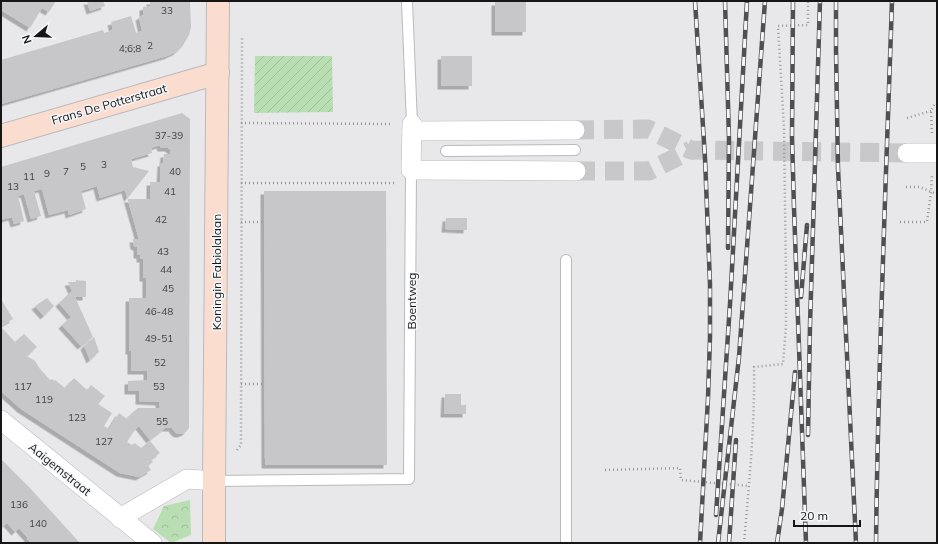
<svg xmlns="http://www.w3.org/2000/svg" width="938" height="544" font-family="Mulish,sans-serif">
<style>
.park{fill:url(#park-crowns)}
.garden{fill:url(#garden-furrows)}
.building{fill:#c7c7c9;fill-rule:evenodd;filter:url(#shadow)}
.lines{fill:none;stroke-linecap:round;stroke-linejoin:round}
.street-tunnel{stroke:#c8c8cb;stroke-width:19;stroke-dasharray:19 10;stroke-linecap:butt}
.lane-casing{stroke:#bababd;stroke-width:12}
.street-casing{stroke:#bababd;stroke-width:20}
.secondary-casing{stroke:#bababd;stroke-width:24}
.path{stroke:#979799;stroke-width:2.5;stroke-dasharray:1 3;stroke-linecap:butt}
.lane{stroke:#fff;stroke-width:10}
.street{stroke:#fff;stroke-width:19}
.secondary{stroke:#faddcf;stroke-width:22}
.rail-casing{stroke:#505051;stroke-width:4.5}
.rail{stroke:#f5f6f8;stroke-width:3;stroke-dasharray:9;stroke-linecap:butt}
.labels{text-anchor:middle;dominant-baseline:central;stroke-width:3;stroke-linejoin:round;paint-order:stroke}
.number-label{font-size:10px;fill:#424244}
.street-label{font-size:12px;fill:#161617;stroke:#f5f6f8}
</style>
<defs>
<pattern id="park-crowns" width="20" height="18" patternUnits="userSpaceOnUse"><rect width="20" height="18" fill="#b9deb3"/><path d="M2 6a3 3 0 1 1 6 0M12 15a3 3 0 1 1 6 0" fill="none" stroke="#9ebe99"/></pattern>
<pattern id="garden-furrows" width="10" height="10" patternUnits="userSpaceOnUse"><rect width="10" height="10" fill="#b9deb3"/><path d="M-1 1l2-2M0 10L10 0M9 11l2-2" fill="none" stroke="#9ebe99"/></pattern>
<filter id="shadow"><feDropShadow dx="-3.5" dy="3.5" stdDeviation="0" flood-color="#0004"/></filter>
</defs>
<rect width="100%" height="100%" fill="#e8e8eb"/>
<!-- park -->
<path class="park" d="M190,500L191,535L171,543L153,529L164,506Z"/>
<!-- garden -->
<path class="garden" d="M255,56H332L333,112L254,113Z"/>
<!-- building -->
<g class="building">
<path d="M1,1L5,3L6,1H56L49,12L42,8L30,28L1,10Z"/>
<path d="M87,1H103L105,6L90,11Z"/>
<path d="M150,1H190L191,27L189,35L182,47L176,52L167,56L1,104V60L103,30L104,33L113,30L111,22L131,16L136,33L142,31L139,17L143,15V7L150,6Z"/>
<rect x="495" y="2" width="31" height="30"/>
<rect x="441" y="56" width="31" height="30"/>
<path d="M182,113L190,119L189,428L186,432L181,434H178L175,432L172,428H165L150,440L139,426L134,431L127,442L132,445L135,443L138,446H139L141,448L150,441L160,453L151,460L153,462L148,466L151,470L139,477L120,473L21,409L1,391V379L2,378L1,376V327L15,342L24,334L37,347L27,356L35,361L40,369L50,380L52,379L54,381L55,380L65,388L74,378L87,390L91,385L105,396L98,404L112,413L104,426L109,429L119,413L127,419L131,416L130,415L138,408H160L159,402L139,401V391H128V381L147,380V371H131V351H129V298H146V278H143V259H140V255H137V247L134,246L133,239H139L125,190L100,198L97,186L81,191L86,209L69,215L68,210L49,215L42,189L34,191L41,216L31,219L24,194L18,196L24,221L14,224L12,217L1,220V167ZM160,145L161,148H168L171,150L170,154H164L163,163H161L160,182H150V199H127L149,171L133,167L131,159L152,153L151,148Z"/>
<path d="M264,191H386L387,465H265Z"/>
<path d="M446,218H467V230L445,229Z"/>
<path d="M76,280L86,281V297H75L93,337L81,346L62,325L71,317L59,303L72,291L68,282H76Z"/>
<path d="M47,298L54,306L44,316L35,306Z"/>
<path d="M1,299L13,319L1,326Z"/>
<path d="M94,337L99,352L90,360L84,346Z"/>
<path d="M445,394H461V405H466V414H444Z"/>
<path d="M1,459L29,487L80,543H31L27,539L28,538L19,528L15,532L7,523L1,528Z"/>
</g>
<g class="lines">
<!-- street-tunnel -->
<g class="street-tunnel">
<path d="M575,130L648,129L691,150L907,153"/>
<path d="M576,171H649L691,150"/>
</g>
<!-- lane casing -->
<g class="lane-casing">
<g id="lane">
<path d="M407,1L412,124"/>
<path d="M446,151L575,150"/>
<path d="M566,260V543"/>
<path d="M214,481L409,479L411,170"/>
</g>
</g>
<!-- street casing -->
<g class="street-casing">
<g id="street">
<path d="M412,124L411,170L576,171"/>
<path d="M412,131L575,130"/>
<path d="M907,153H937"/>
<path d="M1,420L152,543"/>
<path d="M120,518L187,479L214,481"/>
</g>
</g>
<!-- secondary casing -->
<g class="secondary-casing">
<g id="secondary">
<path d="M1,136L218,73"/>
<path d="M214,543V481L218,1"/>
</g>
</g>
<!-- path -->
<g class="path">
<path d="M907,118L931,111"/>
<path d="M241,123L392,124"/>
<path d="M932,133L931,111L935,103H937"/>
<path d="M241,183H395"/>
<path d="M906,187H919L937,194"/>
<path d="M241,222H264"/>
<path d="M900,222H927L931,192L932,174"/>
<path d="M241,384H265"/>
<path d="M237,450L241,445L242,38"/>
<path d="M605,470L680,468L681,480L749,486"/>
<path d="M744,543C749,484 755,426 754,367L783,364L786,326V277L784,128L778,26L808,25V1"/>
</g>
<!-- lane -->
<use href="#lane" class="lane"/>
<!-- street -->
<use href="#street" class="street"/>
<!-- secondary -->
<use href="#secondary" class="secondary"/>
<!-- rail casing -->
<g class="rail-casing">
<g id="rail">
<path d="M695,1L705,158L710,284V337L708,398L700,543"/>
<path d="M725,1L729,139L728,248"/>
<path d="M793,1L792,137L794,208L806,543"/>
<path d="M836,1V51L838,168L856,543"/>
<path d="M801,297L807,225"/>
<path d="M808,435L810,325L820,1"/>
<path d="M716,515L730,304L747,1"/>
<path d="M718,543L739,357L765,1"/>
<path d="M729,543L736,440"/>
<path d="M777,543L782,509L795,372"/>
<path d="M876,543C878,362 886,182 892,1"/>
</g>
</g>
<!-- rail -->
<use href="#rail" class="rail"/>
</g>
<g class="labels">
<!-- number labels -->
<g class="number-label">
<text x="167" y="10">33</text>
<text x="150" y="45">2</text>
<text x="130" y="48">4;6;8</text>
<text x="169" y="135">37-39</text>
<text x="104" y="164">3</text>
<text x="83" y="166">5</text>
<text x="66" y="171">7</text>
<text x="175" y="171">40</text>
<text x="47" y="173">9</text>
<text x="29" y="176">11</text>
<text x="13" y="186">13</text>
<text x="170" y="191">41</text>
<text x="161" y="219">42</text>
<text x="163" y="251">43</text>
<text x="166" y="269">44</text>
<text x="168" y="288">45</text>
<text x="159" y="311">46-48</text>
<text x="159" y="338">49-51</text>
<text x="160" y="362">52</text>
<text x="23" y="386">117</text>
<text x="159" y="386">53</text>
<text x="44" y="399">119</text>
<text x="77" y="417">123</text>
<text x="162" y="421">55</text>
<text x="104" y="441">127</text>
<text x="19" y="504">136</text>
<text x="38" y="523">140</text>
</g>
<!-- street labels -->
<g class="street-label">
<text transform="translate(109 104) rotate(-16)">Frans De Potterstraat</text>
<text transform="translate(216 272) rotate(-90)">Koningin Fabiolalaan</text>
<text transform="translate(411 301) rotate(-90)">Boentweg</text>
<text transform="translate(60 469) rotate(39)">Aaigemstraat</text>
</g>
</g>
<!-- border -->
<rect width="938" height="544" fill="none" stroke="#161617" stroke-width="4"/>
<!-- north arrow -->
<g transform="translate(36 36) rotate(251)" stroke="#f5f6f8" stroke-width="3" paint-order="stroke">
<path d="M0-3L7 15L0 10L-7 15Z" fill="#161617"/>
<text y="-6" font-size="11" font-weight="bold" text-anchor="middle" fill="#161617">N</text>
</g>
<!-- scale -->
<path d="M794 520v6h66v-6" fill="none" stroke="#161617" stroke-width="2"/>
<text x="800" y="520" font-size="12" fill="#161617" stroke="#f5f6f8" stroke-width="3" paint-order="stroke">20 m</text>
</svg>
